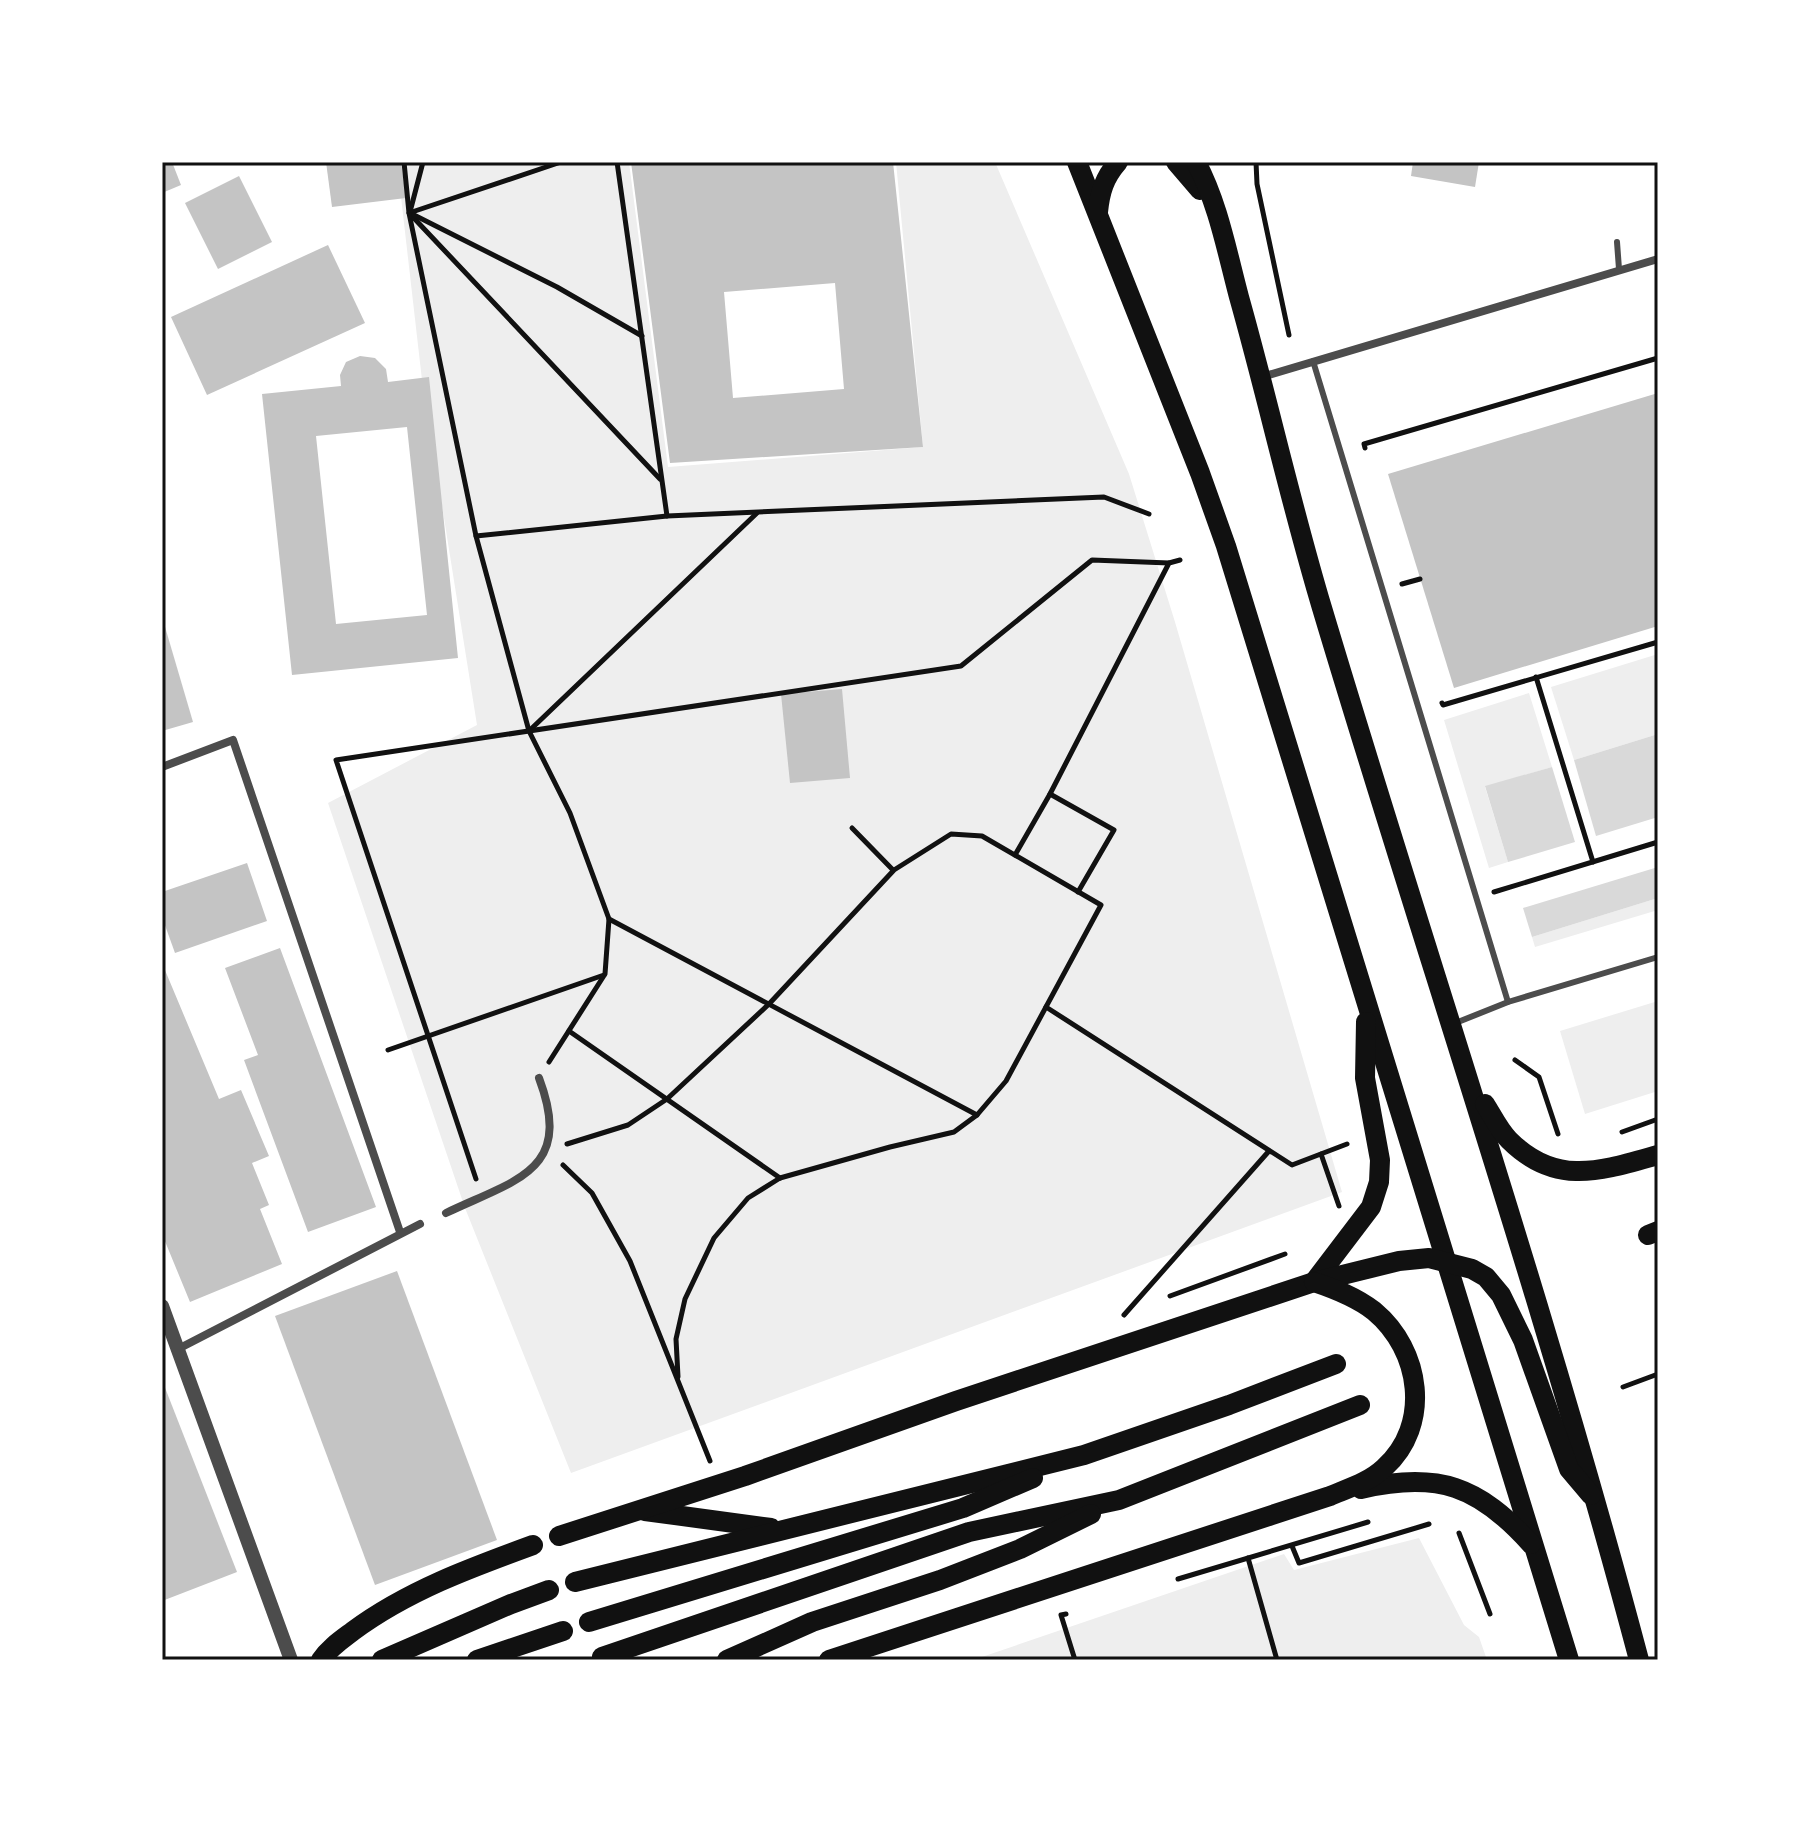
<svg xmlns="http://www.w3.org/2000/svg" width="1820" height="1822" font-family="'PT Sans Narrow',sans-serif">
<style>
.green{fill:#eee}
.water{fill:#d9d9d9}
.building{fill:#c4c4c4;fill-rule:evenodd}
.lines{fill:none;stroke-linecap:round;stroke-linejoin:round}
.path{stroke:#111;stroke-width:5}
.service{stroke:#4c4c4c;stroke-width:6}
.minor{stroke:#4c4c4c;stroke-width:8}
.tertiary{stroke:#4c4c4c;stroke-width:14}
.primary{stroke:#111;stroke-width:20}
.neatline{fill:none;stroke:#111;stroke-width:3}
</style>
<rect width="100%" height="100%" fill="#fff"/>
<!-- green -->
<g class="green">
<path d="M397,162H629L668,467L923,447L896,162H995L1129,474L1175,622L1342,1192L571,1473L465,1208L328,803L477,725L422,380Z"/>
<path d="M1658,654V734L1574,760L1551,687Z"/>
<path d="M1529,693L1552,767L1485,787L1508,862L1489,868L1444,720Z"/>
<path d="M1658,898V910L1535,947L1532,937Z"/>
<path d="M1658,1001V1091L1585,1114L1560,1031Z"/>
<path d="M1419,1538L1464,1625L1479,1637L1487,1660H973L1284,1554L1294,1570Z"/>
</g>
<!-- water -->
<g class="water">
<path d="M1658,734V817L1596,836L1574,760Z"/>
<path d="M1552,767L1575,842L1508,862L1485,786Z"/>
<path d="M1658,867V898L1532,937L1523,908Z"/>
</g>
<!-- building -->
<g class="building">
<path d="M162,162H172L181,185L162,193Z"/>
<path d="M326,162H401L406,198L332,207Z"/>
<path d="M631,162H893L923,447L670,463ZM835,283L844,389L733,398L724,292Z"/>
<path d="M1413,162H1479L1475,187L1411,176Z"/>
<path d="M239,176L272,242L218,269L185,203Z"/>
<path d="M328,245L365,323L207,395L171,317Z"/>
<path d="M360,356L375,358L386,369L388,382L429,377L458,658L292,675L262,394L341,386L340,375L346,362ZM407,427L427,615L336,624L316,436Z"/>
<path d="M1658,393V626L1454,688L1388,474Z"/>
<path d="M163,620L193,722L162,731V621Z"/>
<path d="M842,689L850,778L790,783L781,694Z"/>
<path d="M247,863L267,921L175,953L162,917V892Z"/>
<path d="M280,948L376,1207L308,1232L244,1060L258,1055L225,968Z"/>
<path d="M162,963L219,1099L241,1090L269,1156L252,1163L269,1205L260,1209L282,1264L190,1302L162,1234Z"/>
<path d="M397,1271L497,1540L375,1585L275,1316Z"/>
<path d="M162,1380L237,1572L162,1601Z"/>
</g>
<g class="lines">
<!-- path -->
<g class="path">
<path d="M404,162L409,213L476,536L529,731L570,813L609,919L605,974L549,1062"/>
<path d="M617,162L667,516"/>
<path d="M1256,162L1257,184L1289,335"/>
<path d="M411,208L423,162"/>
<path d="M409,213L561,162"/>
<path d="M411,215L660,479"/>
<path d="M414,215L557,287L642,336"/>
<path d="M1365,448L1364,444L1658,358"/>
<path d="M476,536L667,516L1104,497L1149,514"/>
<path d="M1402,584L1420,579"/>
<path d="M1536,677L1593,862"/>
<path d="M1442,703L1443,705L1658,642"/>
<path d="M530,730L757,513"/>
<path d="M1050,794L1114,830L1078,892"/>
<path d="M852,828L893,870"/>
<path d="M1015,855L1050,794L1169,563L1180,560"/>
<path d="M1494,892L1658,842"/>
<path d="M609,919L977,1115"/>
<path d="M1046,1007L1292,1165L1347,1144"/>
<path d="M569,1031L780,1178"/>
<path d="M388,1050L604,975"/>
<path d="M1515,1060L1539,1077L1558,1134"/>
<path d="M1622,1132L1658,1119"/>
<path d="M567,1144L628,1125L667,1099L769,1004L894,870L951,834L982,836L1101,905L1006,1081L977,1115L954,1132L890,1147L780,1178L748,1198L714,1238L685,1299L676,1339L678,1377"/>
<path d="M1321,1154L1339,1206"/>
<path d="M563,1165L592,1193L630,1261L710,1461"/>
<path d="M476,1179L336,760L961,666L1092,560L1169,563"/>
<path d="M1170,1296L1285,1254"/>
<path d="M1124,1315L1269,1151"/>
<path d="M1623,1387L1658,1374"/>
<path d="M1459,1533L1490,1614"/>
<path d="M1292,1546L1299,1563L1429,1524"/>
<path d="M1248,1558L1277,1660"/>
<path d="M1178,1579L1368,1522"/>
<path d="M1066,1614L1061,1615L1075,1660"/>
</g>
<!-- service -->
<g class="service">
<path d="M1617,242L1619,269"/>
<path d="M1313,361L1508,1002"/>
<path d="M1453,1024L1508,1002L1658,957"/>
</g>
<!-- minor -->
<g class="minor">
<path d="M1262,377L1658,259"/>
<path d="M162,767L233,740L400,1232"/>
<path d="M446,1213C517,1179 574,1171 539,1078"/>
<path d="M178,1349L420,1224"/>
</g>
<!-- tertiary -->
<path class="tertiary" d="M162,1306L291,1660"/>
<!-- primary -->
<g class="primary">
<path d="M1077,162L1200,473L1226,546L1569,1660"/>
<path d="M1176,162L1200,190"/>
<path d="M1196,162C1218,203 1227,252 1239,297C1268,400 1291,505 1322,608C1427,959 1545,1305 1639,1660"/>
<path d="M1098,212C1100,192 1104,178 1118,162"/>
<path d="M1485,1104C1492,1115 1499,1130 1509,1140C1556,1187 1601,1171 1658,1155"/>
<path d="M1648,1235L1658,1231"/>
<path d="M1314,1282L1371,1207L1379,1182L1380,1160L1365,1078L1366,1022"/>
<path d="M1361,1489C1438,1471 1479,1486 1531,1544"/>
<path d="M645,1511L771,1528"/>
<path d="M559,1536L745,1476L956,1401L1314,1282L1399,1261L1429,1258L1472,1269L1486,1277L1501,1295L1523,1340L1569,1469L1591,1495"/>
<path d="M575,1582L1084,1455L1229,1405L1336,1364"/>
<path d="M589,1622L963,1508L1033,1478"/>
<path d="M602,1657L969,1532L1119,1500L1360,1405"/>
<path d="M321,1660C329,1648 341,1640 353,1631C407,1591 470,1568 533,1545"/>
<path d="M382,1660L511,1604L549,1590"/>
<path d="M477,1660L563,1631"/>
<path d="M727,1660L812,1622L940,1580L1020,1549L1091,1514"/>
<path d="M829,1660L1330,1496C1349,1488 1369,1482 1384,1468C1432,1425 1421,1350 1374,1311C1356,1297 1335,1289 1314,1282"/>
</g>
</g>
<!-- border -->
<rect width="1820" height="1822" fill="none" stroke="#ffffff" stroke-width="328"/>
<rect x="164" y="164" width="1492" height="1494" class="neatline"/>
</svg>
